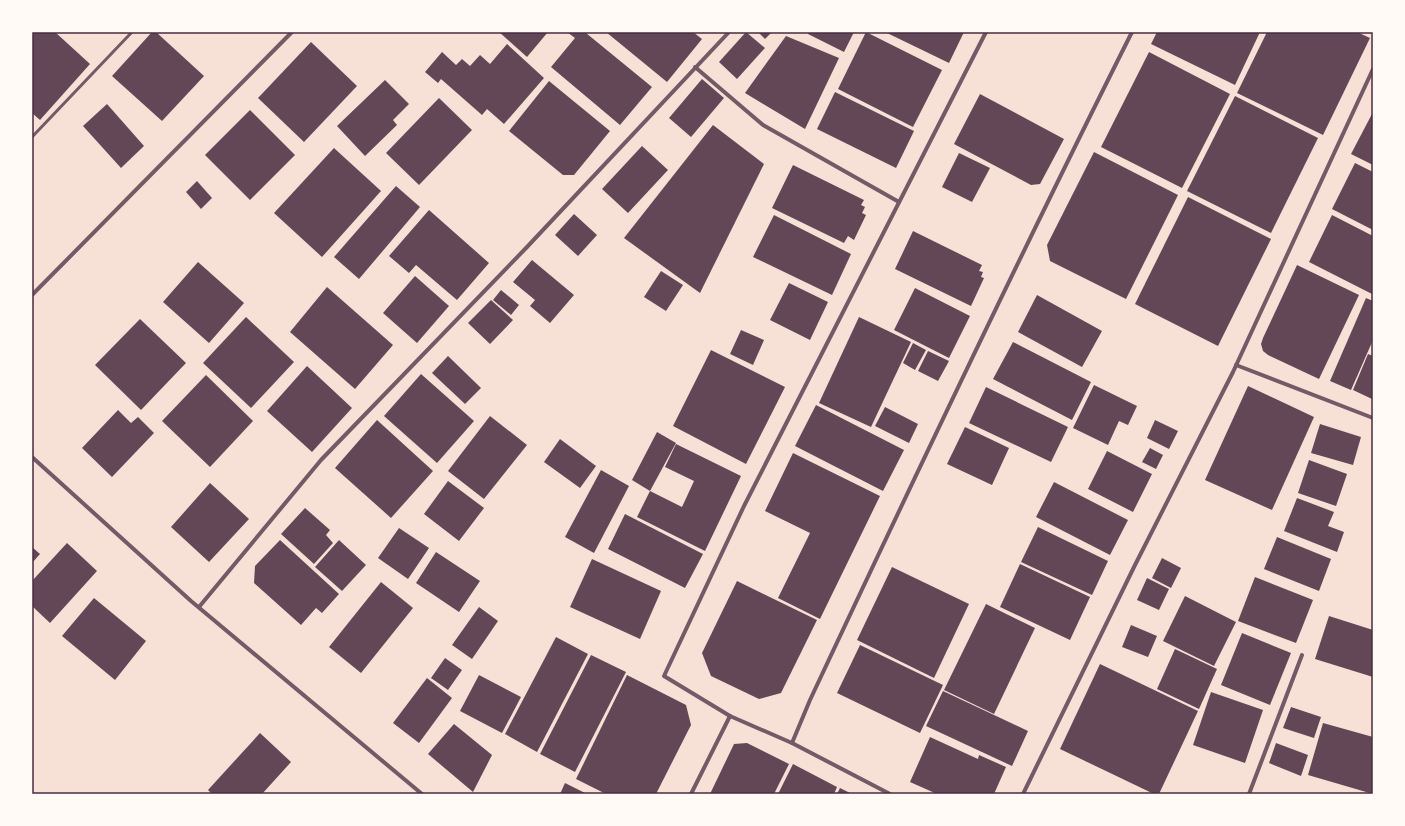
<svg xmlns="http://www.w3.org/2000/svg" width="1405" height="826" font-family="'Varela Round',sans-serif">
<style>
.building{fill:#644757}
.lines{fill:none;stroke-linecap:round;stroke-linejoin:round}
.service{stroke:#755966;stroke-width:3}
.minor{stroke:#755966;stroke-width:4}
.neatline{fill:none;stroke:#4a2c40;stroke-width:1.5}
</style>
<rect width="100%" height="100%" fill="#f7e1d7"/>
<!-- building -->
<g class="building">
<path d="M35,32H55L90,64L40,120L32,113V36Z"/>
<path d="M152,32H156L204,76L162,121L112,76Z"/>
<path d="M499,32H548L527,57Z"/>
<path d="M567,32H587L586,33L652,87L620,125L551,67L575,38Z"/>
<path d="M606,32H693L702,39L667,82Z"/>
<path d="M746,32L765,48L737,79L719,62Z"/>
<path d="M758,32H772L765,39Z"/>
<path d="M809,32H854L844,52L808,34Z"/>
<path d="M866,32L942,70L913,127L838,89Z"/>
<path d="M885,32H964L949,63Z"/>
<path d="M1157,32H1260L1235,85L1151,44Z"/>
<path d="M1267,32H1357L1370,38L1323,135L1237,93Z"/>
<path d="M786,36L839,58L805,129L745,93Z"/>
<path d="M311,42L357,86L304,142L258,98Z"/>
<path d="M507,44L544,78L504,124L487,109L482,115L441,79L438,83L425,72L442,52L456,65L462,59L470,66L480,55L490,64Z"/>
<path d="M1149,52L1230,94L1182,188L1101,147Z"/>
<path d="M702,79L724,98L691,137L669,118Z"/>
<path d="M385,80L409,104L393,120L397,125L365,156L337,126Z"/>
<path d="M549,81L610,131L574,175H563L509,131Z"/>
<path d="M835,92L914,131L896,168L817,129Z"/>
<path d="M980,94L1064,139L1040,184L1031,185L954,144Z"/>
<path d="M1235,96L1318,138L1271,233L1187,191Z"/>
<path d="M439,98L472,130L419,185L386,153Z"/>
<path d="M107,104L144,146L121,168L83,126Z"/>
<path d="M250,110L295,155L250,200L205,155Z"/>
<path d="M1373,112V165L1351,154Z"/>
<path d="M713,125L764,164L700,293L624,238Z"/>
<path d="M642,146L668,170L628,213L602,189Z"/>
<path d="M334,148L381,191L322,257L274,213Z"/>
<path d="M1094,152L1178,195L1126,299L1050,261L1047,245Z"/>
<path d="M959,153L990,168L972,202L942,187Z"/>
<path d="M1355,163L1373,172V230L1332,209Z"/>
<path d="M793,165L864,200L861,205L865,207L862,213L866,215L854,240L848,236L844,243L772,208Z"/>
<path d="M197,181L212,198L201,209L186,192Z"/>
<path d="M396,186L420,207L359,279L334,257Z"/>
<path d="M1188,197L1271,239L1218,346L1135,304Z"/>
<path d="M429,210L489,263L457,300L416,265L409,273L389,256Z"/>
<path d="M574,214L597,235L578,256L555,235Z"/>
<path d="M774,215L851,254L832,295L753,257Z"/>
<path d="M1332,215L1373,236V291L1372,294L1309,262Z"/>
<path d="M913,231L982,265L979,271L983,272L981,277L984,278L971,306L895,269Z"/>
<path d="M532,260L574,295L550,323L530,306L535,300L513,282Z"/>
<path d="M198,262L244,303L209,343L163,302Z"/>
<path d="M1297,265L1359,295L1319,379L1268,355L1263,351L1261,344L1263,338Z"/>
<path d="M661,271L683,285L666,311L644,297Z"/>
<path d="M415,276L449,306L417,343L383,313Z"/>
<path d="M789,283L828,302L810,340L770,320Z"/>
<path d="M327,287L393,345L355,389L290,332Z"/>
<path d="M915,288L970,316L949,358L894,330Z"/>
<path d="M501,290L519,305L511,315L493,300Z"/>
<path d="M1037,295L1102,331L1082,367L1018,332Z"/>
<path d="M1366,298L1373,301V340L1351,390L1330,381Z"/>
<path d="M491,300L513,320L490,344L468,323Z"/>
<path d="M246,317L294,362L251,408L203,363Z"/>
<path d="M859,317L911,342L871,427L819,403Z"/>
<path d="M140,319L186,363L141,410L95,365Z"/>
<path d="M741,330L764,340L753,365L730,354Z"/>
<path d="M1013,342L1091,382L1072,420L993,379Z"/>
<path d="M913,343L926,350L915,370L903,363Z"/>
<path d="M711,350L785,387L746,464L673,426Z"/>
<path d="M928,351L949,361L938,381L918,371Z"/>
<path d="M1368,354L1373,356L1372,399L1353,390Z"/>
<path d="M448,356L481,388L465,404L432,373Z"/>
<path d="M307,366L352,408L312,452L267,411Z"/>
<path d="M421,374L474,421L437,463L384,416Z"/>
<path d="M206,375L253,421L210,467L162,421Z"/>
<path d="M1094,385L1137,406L1128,425L1119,421L1108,445L1073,428Z"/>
<path d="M1248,386L1314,417L1272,510L1205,480Z"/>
<path d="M986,387L1068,427L1051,462L969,423Z"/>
<path d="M816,405L904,450L883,491L795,446Z"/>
<path d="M885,407L918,424L909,443L875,426Z"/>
<path d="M118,410L131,423L138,417L154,433L112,477L82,448Z"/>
<path d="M490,416L527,445L484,499L448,471Z"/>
<path d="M377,420L433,471L391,518L335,468Z"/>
<path d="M1155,420L1178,431L1169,449L1147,438Z"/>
<path d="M1320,424L1361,437L1353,465L1311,453Z"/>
<path d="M965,427L1009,448L992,485L947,464Z"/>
<path d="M657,432L676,443L650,491L632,480Z"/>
<path d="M560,439L596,466L580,488L544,462Z"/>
<path d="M676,444L741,476L705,551L637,517L650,491L682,507L694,481L665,467Z"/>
<path d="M1150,448L1163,455L1156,469L1142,462Z"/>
<path d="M1107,451L1152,474L1133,512L1088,489Z"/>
<path d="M793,453L880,496L820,619L778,598L810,533L765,511Z"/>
<path d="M1309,460L1347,474L1336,506L1298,493Z"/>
<path d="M601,470L629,486L594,553L565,537Z"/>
<path d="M448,481L484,508L459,541L424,514Z"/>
<path d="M1054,482L1128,520L1110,555L1036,517Z"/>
<path d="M210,483L249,519L209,562L171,527Z"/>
<path d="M1297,498L1334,512L1328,526L1344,532L1337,552L1284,531Z"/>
<path d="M305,508L330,530L326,535L333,543L314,564L281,534Z"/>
<path d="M625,514L703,554L685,588L608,549Z"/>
<path d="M1038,527L1108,561L1092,595L1021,562Z"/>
<path d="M399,528L429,548L408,579L378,558Z"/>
<path d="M1277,537L1331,559L1319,591L1264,569Z"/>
<path d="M280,540L339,594L322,613L316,608L301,625L254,583L255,566Z"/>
<path d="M339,540L366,565L342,591L315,567Z"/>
<path d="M67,543L97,571L50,623L32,606V581Z"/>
<path d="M32,547L40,554L32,563Z"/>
<path d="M436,552L480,581L459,612L416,583Z"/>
<path d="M1162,558L1181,568L1171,588L1152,578Z"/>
<path d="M592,559L661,591L640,639L570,607Z"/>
<path d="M1020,564L1090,597L1070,640L1000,607Z"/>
<path d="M892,567L969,604L934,678L857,640Z"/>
<path d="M1255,577L1313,600L1296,643L1238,621Z"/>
<path d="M1147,578L1169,589L1159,610L1137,600Z"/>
<path d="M737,581L817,620L781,693L759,699L711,676L702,653Z"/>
<path d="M381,582L413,608L361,673L329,647Z"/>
<path d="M1185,596L1236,622L1214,666L1163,641Z"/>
<path d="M94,598L146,641L115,680L62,636Z"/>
<path d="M986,604L1035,628L994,714L944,690Z"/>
<path d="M479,607L498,621L472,659L452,645Z"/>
<path d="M1329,616L1373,630V677L1315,659Z"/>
<path d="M1131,625L1157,636L1148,657L1122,647Z"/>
<path d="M1242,633L1291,653L1270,705L1221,685Z"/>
<path d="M556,637L588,654L537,752L505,734Z"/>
<path d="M860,645L943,685L920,733L837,693Z"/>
<path d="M1175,649L1217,669L1199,709L1157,689Z"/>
<path d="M591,655L626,672L575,772L540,754Z"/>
<path d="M445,658L462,670L448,690L431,678Z"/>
<path d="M1100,664L1198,711L1159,794H1154L1060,749Z"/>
<path d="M479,675L521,697L502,733L460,711Z"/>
<path d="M627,675L686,705L691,725L656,794H606L576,779Z"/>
<path d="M427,678L452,698L419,743L393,723Z"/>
<path d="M943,691L1028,731L1012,766L926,726Z"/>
<path d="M1211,692L1263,710L1245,763L1193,745Z"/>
<path d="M1291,707L1321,717L1314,738L1283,728Z"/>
<path d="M1323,723L1373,737V794L1308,775Z"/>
<path d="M454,724L492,755L473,792L428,754Z"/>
<path d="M260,733L291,762L262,794H212L208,790Z"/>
<path d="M930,737L978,759L979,755L1006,767L994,794H937L910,782Z"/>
<path d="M747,743L789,764L774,794H710L734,744Z"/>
<path d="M1276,743L1308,755L1301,776L1269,763Z"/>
<path d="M793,764L837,787L834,794H778Z"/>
<path d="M565,783L587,794H560Z"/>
<path d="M840,788L852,794H837Z"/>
</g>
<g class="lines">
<!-- service -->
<path class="service" d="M32,137L132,32"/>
<!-- minor -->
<g class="minor">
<path d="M695,67L763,125L899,202"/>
<path d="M32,295L292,32"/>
<path d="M1236,365L1373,418"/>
<path d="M32,457L191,601L422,794"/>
<path d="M199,607L321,460L527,247L729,32"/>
<path d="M730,716L664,676L744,506L986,32"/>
<path d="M792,743L890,794"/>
<path d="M691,794L730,716L792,743L810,700C915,476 1021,253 1132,32"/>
<path d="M1023,794L1135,565L1233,372L1373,69"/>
<path d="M1249,794L1302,655"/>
</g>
</g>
<!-- border -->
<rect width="1405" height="826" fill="none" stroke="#fffaf5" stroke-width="66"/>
<rect x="33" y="33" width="1339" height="760" class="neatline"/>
</svg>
